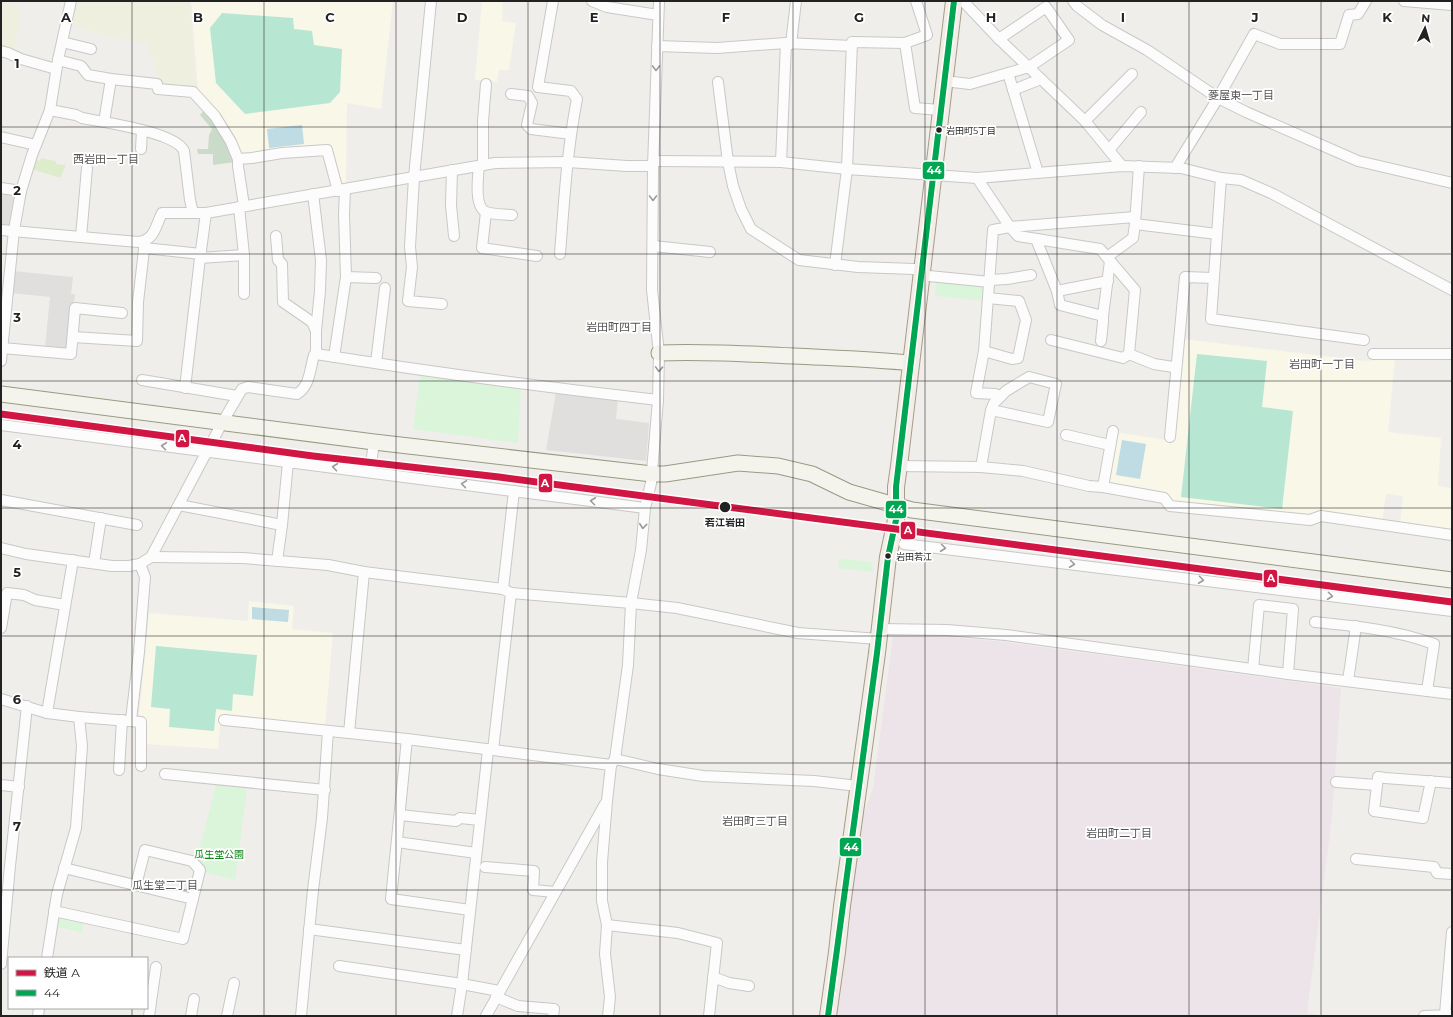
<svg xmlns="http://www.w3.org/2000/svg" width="1453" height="1017" font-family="Montserrat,'Noto Sans JP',sans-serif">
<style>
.industrial{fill:#ede4e9}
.education{fill:#f8f7e8}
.farmland{fill:#efefdf}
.grass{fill:#ddeccb}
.cemetery{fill:#cadbca}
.park{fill:#daf5da}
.pitch{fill:#b7e6d2}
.parking{fill:#e0dfde}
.water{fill:#bfdbe3}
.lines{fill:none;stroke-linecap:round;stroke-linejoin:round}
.street-casing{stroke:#c9c8c7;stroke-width:12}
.secondary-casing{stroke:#999a82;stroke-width:17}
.primary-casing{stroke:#a79c86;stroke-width:18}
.street{stroke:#fdfcfc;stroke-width:10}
.secondary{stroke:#f4f4ed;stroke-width:15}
.primary{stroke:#f3ede7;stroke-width:16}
.bus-1-casing{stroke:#fff;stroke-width:9}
.bus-1{stroke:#00a651;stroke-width:6}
.rail-1-casing{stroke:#fff;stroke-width:10}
.rail-1{stroke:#d21644;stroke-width:7}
.oneway{stroke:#9a9a9a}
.grid{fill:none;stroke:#222;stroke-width:1;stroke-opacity:0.55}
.bus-dot{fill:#222;stroke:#fff;stroke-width:1.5}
.labels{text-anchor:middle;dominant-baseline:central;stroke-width:3.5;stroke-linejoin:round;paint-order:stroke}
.bus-label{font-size:9px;fill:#222;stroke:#fff;text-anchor:start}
.stop-label{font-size:10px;font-weight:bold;fill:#222;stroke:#fff}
.park-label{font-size:10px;fill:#0c8416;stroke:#fff}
.neighbourhood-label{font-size:11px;fill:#555;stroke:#fff}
.grid-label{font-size:13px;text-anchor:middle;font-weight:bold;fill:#222;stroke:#fff;stroke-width:3.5;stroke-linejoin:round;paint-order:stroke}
.line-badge{stroke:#fff;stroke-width:1.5}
.badge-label{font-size:11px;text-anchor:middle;font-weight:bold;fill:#fff}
</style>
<rect width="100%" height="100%" fill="#f0eeeb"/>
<!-- industrial -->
<path class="industrial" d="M893,636L950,637L1005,642L1341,688L1332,818L1307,1013L1327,1016H835L862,818L873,789Z"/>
<!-- education -->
<g class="education">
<path d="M191,1H393L381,109L347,103L346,184L337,185L328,148L240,157L198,91Z"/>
<path d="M482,1H503L502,21L516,23L509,70H499L497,82L475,80Z"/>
<path d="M1183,339L1366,361L1395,358L1388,432L1441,438L1438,486L1452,488V531L1400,524L1403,496L1386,494L1382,522L1373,521L1364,516L1321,512L1310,517L1171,503L1106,485L1114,432L1167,440L1172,443L1179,372L1182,368Z"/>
<path d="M249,601L294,606L292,629L333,633L325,727L221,716L218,749L144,744V717L139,716L149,613L248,621Z"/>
</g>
<!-- farmland -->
<g class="farmland">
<path d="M72,1H190L196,90L158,86L159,81L148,44L108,36L69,25Z"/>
<path d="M1,2L21,8L14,52L1,48Z"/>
</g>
<!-- grass -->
<path class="grass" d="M41,158L56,161V164L66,165L60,178L32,169L35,159L40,161Z"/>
<!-- cemetery -->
<path class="cemetery" d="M205,109L221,128L235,162L213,165V154H198L197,149H208L209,135L212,129L200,115Z"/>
<!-- park -->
<g class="park">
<path d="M936,280L988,285L986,301L935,296Z"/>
<path d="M420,375L521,389L518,443L413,429Z"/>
<path d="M839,558L871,562L874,572L838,568Z"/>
<path d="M216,785L247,789L235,880L205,872L197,858Z"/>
<path d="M58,916L83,922L82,933L57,926Z"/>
</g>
<!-- pitch -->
<g class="pitch">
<path d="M222,13L293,18L294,29L312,31L314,45L342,49L340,92L330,103L245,114L216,83L210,28Z"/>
<path d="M1197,354L1267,361L1262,407L1293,411L1282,509L1181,497Z"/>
<path d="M156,646L257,655L253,696L233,694L232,711L216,709L214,731L169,727L170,709L151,707Z"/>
</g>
<!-- parking -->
<g class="parking">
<path d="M1,191L15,193L11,225L1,224Z"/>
<path d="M13,271L73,277L71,294H75L70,347L67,349L45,347L50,297L11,293Z"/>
<path d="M556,392L618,398L616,419L649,423L646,461L546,450Z"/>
</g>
<!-- water -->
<g class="water">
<path d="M302,125L304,144L269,148L267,129Z"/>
<path d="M1122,440L1146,444L1140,479L1116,475Z"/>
<path d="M252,607L289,610L288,622L252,619Z"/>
</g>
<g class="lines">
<!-- street casing -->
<g class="street-casing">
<g id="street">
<path d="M431,1L414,177L410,247L412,267L408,301L442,304"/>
<path d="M553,1L538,87L571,91L577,99C567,150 564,202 560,254"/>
<path d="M592,1L607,7L658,15"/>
<path d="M963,1L999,39L1085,121L1122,166"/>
<path d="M1073,1L1077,6L1102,25L1147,50L1218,98L1246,112L1358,161L1452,183"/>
<path d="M1404,1L1452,5"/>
<path d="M62,42L91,49"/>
<path d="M905,43L927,35L916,1"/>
<path d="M791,44L796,1"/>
<path d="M657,46L717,48L786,43L852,46"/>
<path d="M1,51L8,53L21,59L56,69"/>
<path d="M58,60L81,66L88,75L111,79L157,84L158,89L193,92L215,116L231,142L238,159V166L244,206"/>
<path d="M1008,73L1038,173"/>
<path d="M944,81L970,84L1029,67L1069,40L1046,7L999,39"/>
<path d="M718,82L728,162L733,186L741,209L751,229L799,260L858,267L914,269L929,276L990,282"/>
<path d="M1013,90L1041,79"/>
<path d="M511,94L528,96L532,103L527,125L531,129L571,134"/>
<path d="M50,110L76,115L82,118C103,122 176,132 184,151L190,200L193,213"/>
<path d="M1085,121L1132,74"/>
<path d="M104,122L111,79"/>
<path d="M1,137L36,145"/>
<path d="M141,149L142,130"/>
<path d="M1109,150L1141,112"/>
<path d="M238,159L252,158L282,153L327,150L338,191"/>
<path d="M654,161L781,162L847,169L977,178L1122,166L1181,168L1221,178L1241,180L1273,194L1452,290"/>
<path d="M781,162L786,43"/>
<path d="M483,165V121L486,84"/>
<path d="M479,166C478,176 474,207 486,212C494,215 505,214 512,215"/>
<path d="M1175,168L1218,98L1254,34L1280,44H1340L1349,15L1358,14L1366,1"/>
<path d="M452,170L451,205L454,236"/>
<path d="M977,178L1010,227L1018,236L1100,249L1135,290L1129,354L1154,364L1173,367"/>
<path d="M1221,178L1211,319L1364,340"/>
<path d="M1,188L21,191"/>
<path d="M345,190L344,214L346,277L376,278"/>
<path d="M313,194L321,260L320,291L316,331"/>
<path d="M239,207L244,255V294"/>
<path d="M486,212L482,248L537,256"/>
<path d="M1135,224L1217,234"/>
<path d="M1,230L138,242C155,240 155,227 162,213H206L495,163L568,162L627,166H653"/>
<path d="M276,236L278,260L282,264L283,302L312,322L316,331V354"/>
<path d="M81,237L87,168"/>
<path d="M1036,239L1057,291L1060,305L1103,316"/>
<path d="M653,246L710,252"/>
<path d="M144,248L201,254"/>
<path d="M1107,257L1133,238L1135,224L1139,166"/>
<path d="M200,258L206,213"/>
<path d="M835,265L847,169L852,42L905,43L915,108L940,110"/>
<path d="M990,280L1007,279L1031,275"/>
<path d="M1057,291L1108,281"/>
<path d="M988,298L1019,301L1026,320L1018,358L1012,359L984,351L993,230L1010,227L1135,217"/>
<path d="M73,337L137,341L138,302L145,241"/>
<path d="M1051,340L1123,358L1129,354"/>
<path d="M1101,341L1103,322V316L1110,261"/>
<path d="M2,348L71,354L75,308L122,313"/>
<path d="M984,351L976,393L995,394L1001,396"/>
<path d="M1373,354H1452"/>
<path d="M334,357L346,277"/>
<path d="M1,361L14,230L21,191L32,155L50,110L58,60L71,1"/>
<path d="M376,363L385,288"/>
<path d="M142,380L237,396"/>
<path d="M185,388L200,258L244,255"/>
<path d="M1,425L645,508"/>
<path d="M1066,435L1110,445"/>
<path d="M1170,437L1185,277L1213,278"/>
<path d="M899,466L981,467L991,410L994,403L1006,391L1029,377L1056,384L1048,422L991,410"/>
<path d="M981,467L1023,471L1089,486L1103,487L1164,498L1170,506L1310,520L1321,516L1452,535"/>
<path d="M370,472L374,442"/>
<path d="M1103,487L1113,431"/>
<path d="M1,500L137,525"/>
<path d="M179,505L282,525L277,561"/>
<path d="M282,525L288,462"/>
<path d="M904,544L1452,611"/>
<path d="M1,548L26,554L112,566H129L140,564L151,557L222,423L242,389L248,387L297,394C310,386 310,369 314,355L316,354C430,372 543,387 658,400"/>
<path d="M151,557L243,558L328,565L364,572L503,589L511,593L631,603L677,608L798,633L879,639"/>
<path d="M94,563L101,518"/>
<path d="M503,589L514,491"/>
<path d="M1315,622C1355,626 1396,630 1434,644L1427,691"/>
<path d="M1,628L7,593L24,595L35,600L65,605"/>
<path d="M880,629L947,630L1006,635L1288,674L1452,694"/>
<path d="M1253,669L1259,605L1293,609L1288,674"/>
<path d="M1348,681L1356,626"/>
<path d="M1,699L47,713L79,717L141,722V766"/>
<path d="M47,713L73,560"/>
<path d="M131,720L139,652L145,577L140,564"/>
<path d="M224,720L407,739L611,765"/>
<path d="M349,733L364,572"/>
<path d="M407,739L391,899L470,910"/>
<path d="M493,750L511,593"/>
<path d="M615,759L658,769L703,776L814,781L858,786"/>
<path d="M119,770L122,720"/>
<path d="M165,774L325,790"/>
<path d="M1431,781L1423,818L1374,811L1378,777L1385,778L1452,783"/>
<path d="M1336,782L1377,785"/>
<path d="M1,785L19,787"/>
<path d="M400,815L456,821L460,818L480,820"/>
<path d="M397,842L476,853"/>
<path d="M1356,859L1434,867L1437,873L1452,874"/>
<path d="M485,867L534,871L533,890L555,892"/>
<path d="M64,868L193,899"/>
<path d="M54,911L183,939L200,870L192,861L145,850L136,885"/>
<path d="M607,925L678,933L717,943L709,1016"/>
<path d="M309,929L466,950"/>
<path d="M47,958L57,894L76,828L82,746L79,717"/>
<path d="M1,964L10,866L27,706"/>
<path d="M339,966L462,984L499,991"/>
<path d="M713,977L729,983L749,986"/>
<path d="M496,997L518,1006L554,1009L553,1016"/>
<path d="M1445,1014L1452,932"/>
<path d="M38,1016L39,1008"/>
<path d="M149,1016L156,967"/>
<path d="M191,1016L194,999"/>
<path d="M227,1016L234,983"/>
<path d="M301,1016L313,890L322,818L328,731"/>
<path d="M457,1016L462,984L488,750"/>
<path d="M486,1016L605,804"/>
<path d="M608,1016L610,997L605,954L607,925L602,901V862L607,801L611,765L615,759L628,665L631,603L641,550L645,508L651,483L658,400L659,353L652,290L653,166L659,1"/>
<path d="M1424,1016L1452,1015"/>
</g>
</g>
<!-- secondary casing -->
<g class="secondary-casing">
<g id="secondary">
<path d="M659,353C704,351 749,354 794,356C833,358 872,359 911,363"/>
<path d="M1,394L374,442L652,474H665L738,463L778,466L812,474L849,492L912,510L1452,580"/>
</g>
</g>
<!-- primary casing -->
<g class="primary-casing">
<path id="primary" d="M828,1016L837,952L842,906L877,653L888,557L896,520V487L899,466C916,311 935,156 954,1"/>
</g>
<!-- street -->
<use href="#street" class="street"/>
<!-- secondary -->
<use href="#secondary" class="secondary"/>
<!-- primary -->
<use href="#primary" class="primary"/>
<!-- bus-1 casing -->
<g class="bus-1-casing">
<path id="bus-1" d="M828,1016L877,653L888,557L896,520V487L954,1"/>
</g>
<!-- bus-1 -->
<use href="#bus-1" class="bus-1"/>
<!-- rail-1 casing -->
<g class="rail-1-casing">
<path id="rail-1" d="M1,414L313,456L499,477L1452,602"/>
</g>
<!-- rail-1 -->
<use href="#rail-1" class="rail-1"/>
</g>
<!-- one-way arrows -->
<defs><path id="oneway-chevron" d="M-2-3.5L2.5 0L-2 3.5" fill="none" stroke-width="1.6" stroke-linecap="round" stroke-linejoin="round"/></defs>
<g class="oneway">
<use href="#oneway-chevron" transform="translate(656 68) rotate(91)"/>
<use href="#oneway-chevron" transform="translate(653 198) rotate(90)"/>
<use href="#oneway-chevron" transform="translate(659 369) rotate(92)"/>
<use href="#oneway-chevron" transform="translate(164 446) rotate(-173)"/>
<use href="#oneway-chevron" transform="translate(335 467) rotate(-173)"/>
<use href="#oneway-chevron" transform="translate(464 484) rotate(-172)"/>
<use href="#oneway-chevron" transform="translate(593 501) rotate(-173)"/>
<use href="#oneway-chevron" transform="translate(643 526) rotate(96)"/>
<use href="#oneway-chevron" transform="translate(943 548) rotate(7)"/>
<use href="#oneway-chevron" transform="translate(1072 564) rotate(7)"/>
<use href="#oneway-chevron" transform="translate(1201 580) rotate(7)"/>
<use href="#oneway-chevron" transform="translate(1330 596) rotate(7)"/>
</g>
<!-- grid -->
<path class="grid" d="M132,1V958M264,1V1016M396,1V1016M528,1V1016M660,1V1016M793,1V1016M925,1V1016M1057,1V1016M1189,1V1016M1321,1V1016M1,127H1452M1,254H1452M1,381H1452M1,508H1452M1,636H1452M1,763H1452M1,890H1452M132,1008V1016"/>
<!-- markers -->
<g class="bus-dot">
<circle cx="939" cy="130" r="3.5"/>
<circle cx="725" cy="507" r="6"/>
<circle cx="888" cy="556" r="3.5"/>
</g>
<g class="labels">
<!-- bus labels -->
<g class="bus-label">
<text x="946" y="130">岩田町5丁目</text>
<text x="896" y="556">岩田若江</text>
</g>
<!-- stop labels -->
<g class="stop-label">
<text x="725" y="522">若江岩田</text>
</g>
<!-- park labels -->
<g class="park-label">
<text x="219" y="854">瓜生堂公園</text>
</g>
<!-- neighbourhood labels -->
<g class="neighbourhood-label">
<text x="1241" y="95">菱屋東一丁目</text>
<text x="106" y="159">西岩田一丁目</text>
<text x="619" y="327">岩田町四丁目</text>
<text x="1322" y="364">岩田町一丁目</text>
<text x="755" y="821">岩田町三丁目</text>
<text x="1119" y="833">岩田町二丁目</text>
<text x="165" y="885">瓜生堂二丁目</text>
</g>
</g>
<g class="grid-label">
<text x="66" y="22">A</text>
<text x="198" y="22">B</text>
<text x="330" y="22">C</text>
<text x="462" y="22">D</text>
<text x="594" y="22">E</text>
<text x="726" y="22">F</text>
<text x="859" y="22">G</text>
<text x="991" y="22">H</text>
<text x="1123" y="22">I</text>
<text x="1255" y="22">J</text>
<text x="1387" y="22">K</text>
<text x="17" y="68">1</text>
<text x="17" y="195">2</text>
<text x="17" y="322">3</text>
<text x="17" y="449">4</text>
<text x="17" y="577">5</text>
<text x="17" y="704">6</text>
<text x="17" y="831">7</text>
</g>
<g class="line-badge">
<rect x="922" y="161" width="23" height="19" rx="4" fill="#00a651"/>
<rect x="175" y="429" width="15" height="19" rx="4" fill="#d21644"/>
<rect x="538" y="473" width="15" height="20" rx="4" fill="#d21644"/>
<rect x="885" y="500" width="22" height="19" rx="4" fill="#00a651"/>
<rect x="900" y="521" width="16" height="19" rx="4" fill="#d21644"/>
<rect x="1263" y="569" width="15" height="19" rx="4" fill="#d21644"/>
<rect x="839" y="837" width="23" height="20" rx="4" fill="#00a651"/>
</g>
<g class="badge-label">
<text x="934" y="174">44</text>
<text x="182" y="442">A</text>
<text x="545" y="487">A</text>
<text x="896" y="513">44</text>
<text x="908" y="534">A</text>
<text x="1271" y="582">A</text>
<text x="851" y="851">44</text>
</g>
<!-- border -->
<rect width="1453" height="1017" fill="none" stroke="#222222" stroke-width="4"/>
<!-- legend -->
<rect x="8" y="957" width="140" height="52" fill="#ffffff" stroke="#a7a7a7"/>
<rect x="16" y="970" width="20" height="6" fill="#d21644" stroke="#a7a7a7"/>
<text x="44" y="977" font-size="12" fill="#222222">鉄道 A</text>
<rect x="16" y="990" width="20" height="6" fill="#00a651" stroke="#a7a7a7"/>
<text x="44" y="997" font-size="12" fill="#222222">44</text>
<!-- north arrow -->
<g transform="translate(1425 28) rotate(5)" stroke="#ffffff" stroke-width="3" paint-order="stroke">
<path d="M0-3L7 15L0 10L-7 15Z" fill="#222222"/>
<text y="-6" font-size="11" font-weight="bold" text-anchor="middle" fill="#222222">N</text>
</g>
</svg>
